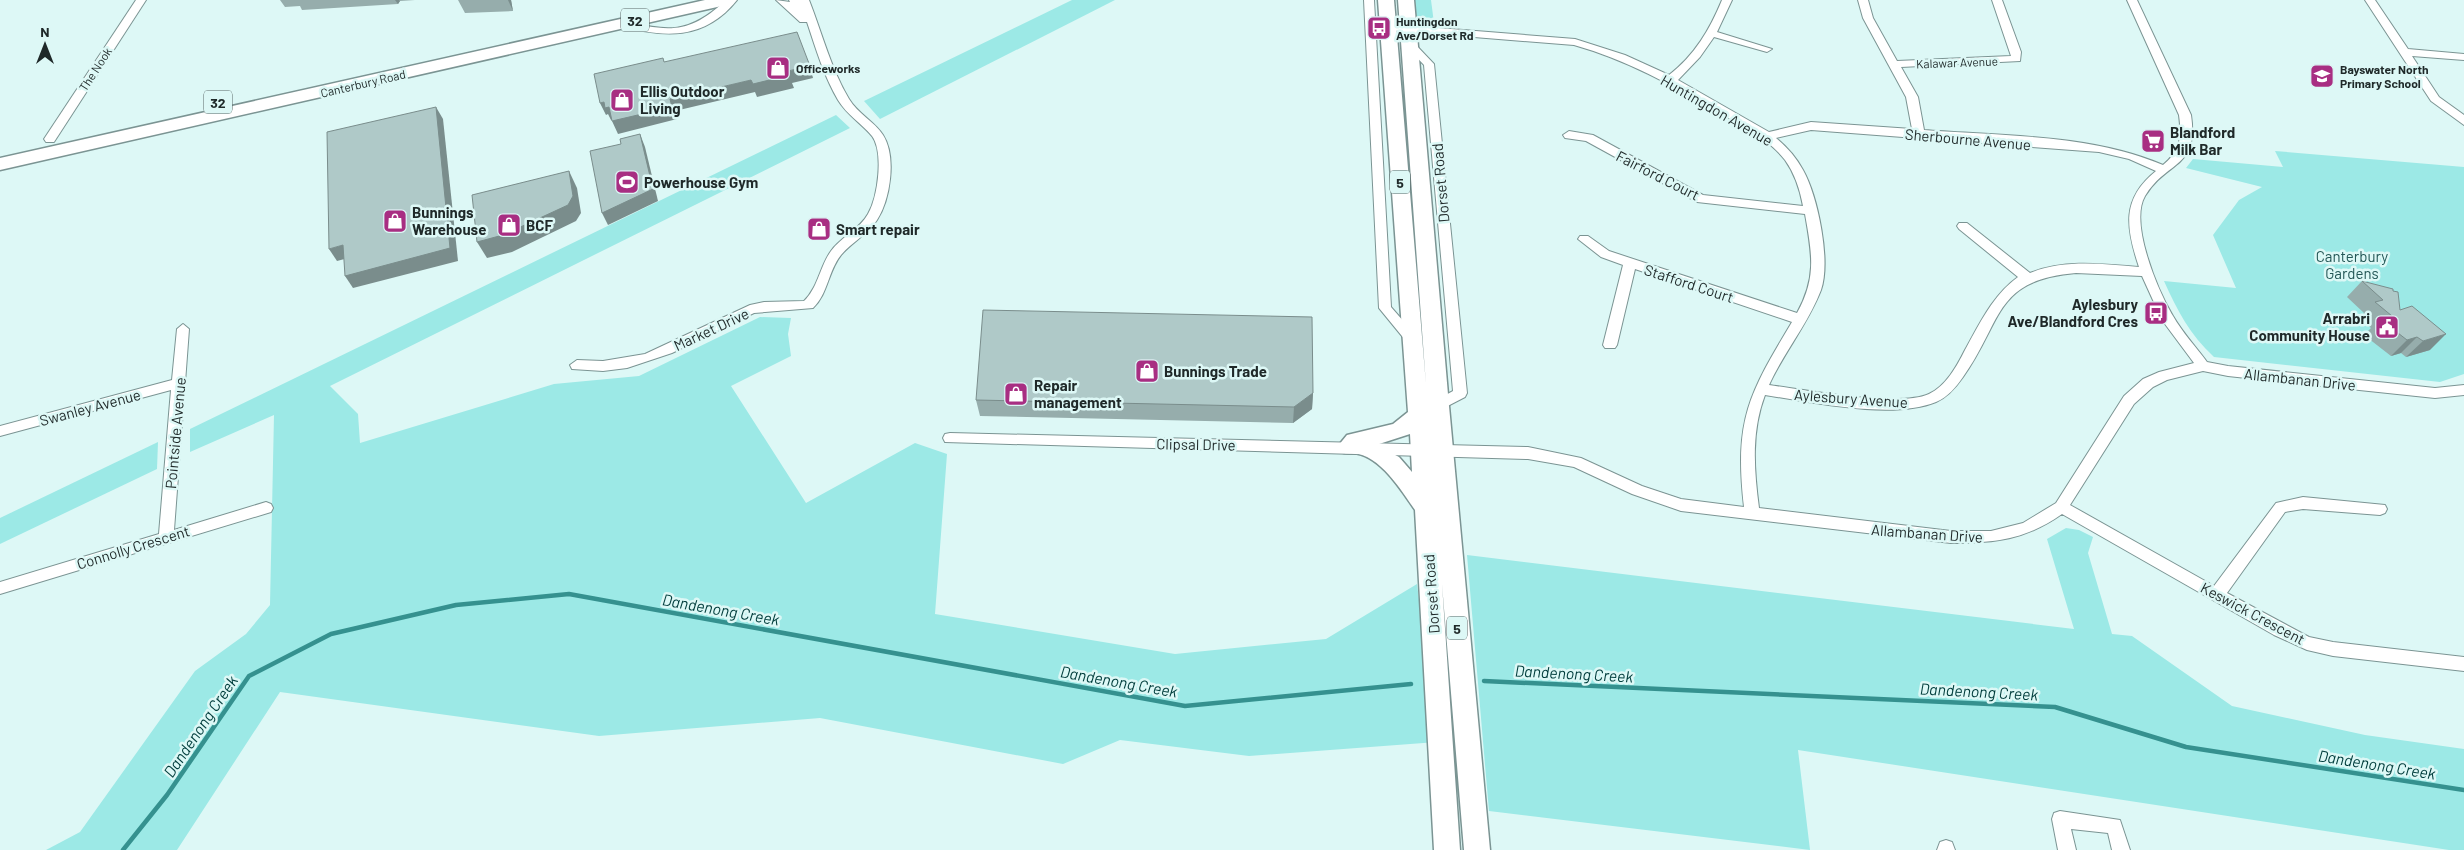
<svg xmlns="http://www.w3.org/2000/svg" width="2464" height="850" font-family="Barlow,sans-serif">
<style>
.green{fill:#9ce9e6}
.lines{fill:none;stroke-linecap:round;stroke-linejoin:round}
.stream{stroke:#35918f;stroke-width:4.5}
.minor-casing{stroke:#7b9493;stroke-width:2}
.primary-casing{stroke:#7b9493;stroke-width:3}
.minor{fill:#fff;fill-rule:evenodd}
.primary{fill:#fff;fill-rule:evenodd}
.wall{fill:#96adac}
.shaded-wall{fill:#7a8d8c}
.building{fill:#afc9c8;stroke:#7a8d8c}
.labels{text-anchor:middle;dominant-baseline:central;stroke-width:5;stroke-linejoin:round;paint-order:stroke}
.far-poi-label{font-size:12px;font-weight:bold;fill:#1f2929;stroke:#ddf8f6;text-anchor:start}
.far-street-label{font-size:12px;fill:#1f2929;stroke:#ddf8f6}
.shield{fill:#ddf8f6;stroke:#586766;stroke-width:1}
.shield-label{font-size:14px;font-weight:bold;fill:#1f2929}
.poi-label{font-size:15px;font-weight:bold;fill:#1f2929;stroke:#ddf8f6;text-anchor:start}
.street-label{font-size:15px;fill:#1f2929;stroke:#ddf8f6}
.park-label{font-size:15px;fill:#235756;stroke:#ddf8f6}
.water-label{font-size:16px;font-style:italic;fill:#003d3c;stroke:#ddf8f6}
</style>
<rect width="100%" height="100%" fill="#ddf8f6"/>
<!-- green -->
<g class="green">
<path d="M1072,0H1115L880,119L864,101Z"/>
<path d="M1415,0H1431L1434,23L1422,22L1416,17Z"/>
<path d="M836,115L850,128L330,386L358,414L360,443L554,384L639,376L760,317L791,318L788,334L791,356L731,386L806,503L915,443L947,454L935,614L1175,654L1326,639L1417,584L1437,742L1249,756L1120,740L1063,764L820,718L599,736L280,692L177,850H46L80,832L195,671L246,634L270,605L274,415L190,452V429Z"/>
<path d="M2275,151L2464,167V374L2440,382L2214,357C2190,335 2177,310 2164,281L2236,288L2213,235L2239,200L2262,187L2186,168L2193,159L2283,167Z"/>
<path d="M158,442L157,469L0,544V518Z"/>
<path d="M2066,528L2079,530L2093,537L2088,553L2112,634L2132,636L2232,706L2365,735L2464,749V850H2449L1798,750L1810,850L1489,811L1467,555L2074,629L2047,539Z"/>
</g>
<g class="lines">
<!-- stream -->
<g class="stream">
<path d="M1484,681L2055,707L2186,747L2464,790"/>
<path d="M123,850L167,795L249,676L331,634L456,605L569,594L1185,706L1411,684"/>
</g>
<!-- minor casing -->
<g class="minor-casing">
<g id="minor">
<path d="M136,0H146L54,142H46L44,139Z"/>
<path d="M726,0H737C704,41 664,38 617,25L616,23L621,20C668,32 689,35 726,0Z"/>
<path d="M776,0L790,2L789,0H809C822,33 831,69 849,99C858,114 874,121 883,135C897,157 890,200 877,220C868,234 852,242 841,255C828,271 828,294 813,308L754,313L672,353L627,368L603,371L572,369L570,365L577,360L603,361L645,354L750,305L764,302L804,301C818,288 820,266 831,251C841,237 860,229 868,214C878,197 884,152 872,136C861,123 847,115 838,100C824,76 816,49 807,22H800Z"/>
<path d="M1364,0H1374L1391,307L1418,338L1411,343L1406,341L1379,308Z"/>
<path d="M1722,0H1732L1717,32L1772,49L1767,52L1714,37L1700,57L1678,80L1769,132L1811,122L1912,129L1906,97L1863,18L1858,0H1868L1873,18L1897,61L2011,56L1992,0H2002L2021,52L2020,61L1901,67L1918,97L1924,130C2001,136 2091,134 2163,165C2181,150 2182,137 2179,115L2127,0H2137L2191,115C2199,169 2167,160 2145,196C2129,223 2158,291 2173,316C2182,332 2196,347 2207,362L2228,366L2435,388L2464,385V395L2435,398L2228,376L2203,371L2167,380L2153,387L2134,404L2070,505L2214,586L2276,503L2303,497L2385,505L2387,509L2385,513L2380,515L2303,509L2285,512L2227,593L2309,637L2333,642L2464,657V671L2333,656L2307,650L2274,635L2062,514C2025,540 1995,543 1951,543L1681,511L1632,494L1574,467L1528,459L945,442L943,438L945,434L950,433L1528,447L1581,458L1642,486L1681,499L1744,507C1734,419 1749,394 1792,322L1635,269L1617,345L1615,348H1605L1603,345L1623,265L1601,257L1578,239L1580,236H1588L1609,251L1797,313C1817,277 1812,254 1805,214L1697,202L1586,141L1565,138L1563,135L1569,131L1593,135L1703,195L1803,206C1800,190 1795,174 1785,160C1768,138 1742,126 1718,112C1672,85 1627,60 1574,45L1388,30L1383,27L1388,24L1575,39L1625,55L1669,75C1695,55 1710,29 1722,0ZM1811,130L2099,152L2129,159L2156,171C2121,199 2126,228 2139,267C2103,264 2064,259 2030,273L1967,223H1959L1957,226L1959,229L2018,277C1993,295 1980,323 1965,350C1957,366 1946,386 1929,394C1898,408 1805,390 1769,385C1784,352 1808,324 1821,290C1831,261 1818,197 1803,170C1796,157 1787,147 1776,138ZM2076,273L2142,276L2162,320L2194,363L2159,372L2143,379L2124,396L2056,503L2023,523L1991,531H1951L1759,508C1754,470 1751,432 1765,395C1811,402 1892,420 1936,402C1948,397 1956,387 1963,377C2003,321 1993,280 2076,273Z"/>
<path d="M2365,0H2375L2408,49L2464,54V60L2412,56L2439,97L2464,115V125L2431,101Z"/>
<path d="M1410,42L1414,43L1434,64L1467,393L1465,397L1438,411L1431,406L1433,402L1453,391L1424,65L1405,45Z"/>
<path d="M183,324L189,329L174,530L266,502L271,504L273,508L271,512L0,594V582L159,534L171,390L0,436V426L172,380L177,329Z"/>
<path d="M2060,811L2120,820L2130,850H2112L2108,833L2071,829L2076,850H2058L2052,819L2054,813Z"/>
<path d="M1946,840L1952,842L1955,850H1937L1940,842Z"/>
</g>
</g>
<!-- primary casing -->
<g class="primary-casing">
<g id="primary">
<path d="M705,0H734L726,5L0,170V158Z"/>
<path d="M1378,0H1394L1426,385L1398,0H1414L1449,406L1490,850H1464L1442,584L1460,850H1434L1415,510C1401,490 1380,455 1353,453C1348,453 1346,454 1341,452L1338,446L1347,435L1393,424L1408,412ZM1410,434L1412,472L1399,457L1376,445Z"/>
</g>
</g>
<!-- minor -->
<use href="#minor" class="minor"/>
<!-- primary -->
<use href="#primary" class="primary"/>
</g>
<!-- wall -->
<g class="wall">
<path d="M280,0H415L400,1L398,4L302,10L300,6L285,7Z"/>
<path d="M458,0H511L513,11L465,13Z"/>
<path d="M2362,281L2393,291L2400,310L2430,350L2406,357L2401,353L2391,356L2364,335L2371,328L2360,318L2364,313L2347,297Z"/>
<path d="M1313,393L1312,409L1293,423L980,416L976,400Z"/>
</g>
<!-- shaded-wall -->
<g class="shaded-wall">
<path d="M395,0H399L400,1L398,4Z"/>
<path d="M508,0H511L513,11Z"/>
<path d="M810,66L813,78L792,83L794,88L757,97L755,92L675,111L677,119L618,134L612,121L670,99Z"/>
<path d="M604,102L609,107L615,119L611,120L608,114L606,115L600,103Z"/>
<path d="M436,107L443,119L458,261L353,288L345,276Z"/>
<path d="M640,134L645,147L658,201L608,225L602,213Z"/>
<path d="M569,171L577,188L581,213L576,221L512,252L487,258L477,242Z"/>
<path d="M343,245L352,257L337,261L329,249Z"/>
<path d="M2446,334L2430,350L2406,357L2423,341Z"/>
<path d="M2417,337L2401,353L2391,356L2407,340Z"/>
<path d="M1313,393L1312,409L1293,423L1294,407Z"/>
</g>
<!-- building -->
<g class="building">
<path d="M797,32L810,66L788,71L790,75L753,84L751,80L670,99L672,107L612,121L609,107L605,108L604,102L600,103L594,74L663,58L664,62Z"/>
<path d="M436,107L450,248L345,276L343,245L329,249L327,132Z"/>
<path d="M640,134L653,189L602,213L590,151L621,144L620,139Z"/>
<path d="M569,171L573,196L568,205L503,235L477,242L472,195Z"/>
<path d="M2362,281L2393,289V291L2398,292L2400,310L2412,306L2446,334L2423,341L2417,337L2407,340L2380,319L2392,316L2375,302L2383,300Z"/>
<path d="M983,310L1312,317L1313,393L1294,407L976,400Z"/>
</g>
<!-- icons -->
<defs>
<g id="bus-square" transform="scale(1.25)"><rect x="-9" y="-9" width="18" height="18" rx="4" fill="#a82e82" stroke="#ddf8f6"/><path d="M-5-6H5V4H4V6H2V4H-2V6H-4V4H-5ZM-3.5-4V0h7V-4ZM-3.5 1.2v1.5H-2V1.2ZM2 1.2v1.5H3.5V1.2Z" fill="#fff"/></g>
<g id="shop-square" transform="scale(1.25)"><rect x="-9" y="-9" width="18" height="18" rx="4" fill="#a82e82" stroke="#ddf8f6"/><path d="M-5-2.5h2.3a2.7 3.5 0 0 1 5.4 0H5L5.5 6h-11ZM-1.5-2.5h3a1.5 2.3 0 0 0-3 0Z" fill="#fff"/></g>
<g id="school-square" transform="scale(1.25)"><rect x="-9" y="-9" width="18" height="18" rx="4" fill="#a82e82" stroke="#ddf8f6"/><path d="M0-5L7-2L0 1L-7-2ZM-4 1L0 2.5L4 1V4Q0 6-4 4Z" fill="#fff"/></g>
<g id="supermarket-square" transform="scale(1.25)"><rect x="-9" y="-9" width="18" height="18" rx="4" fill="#a82e82" stroke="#ddf8f6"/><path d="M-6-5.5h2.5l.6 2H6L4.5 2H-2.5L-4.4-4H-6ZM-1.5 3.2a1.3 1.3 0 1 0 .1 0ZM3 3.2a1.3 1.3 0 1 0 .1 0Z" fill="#fff"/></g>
<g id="stadium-square" transform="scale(1.25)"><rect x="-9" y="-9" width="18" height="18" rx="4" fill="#a82e82" stroke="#ddf8f6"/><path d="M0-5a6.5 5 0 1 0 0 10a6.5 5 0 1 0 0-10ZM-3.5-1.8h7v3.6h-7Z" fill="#fff"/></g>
<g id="civic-square" transform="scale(1.25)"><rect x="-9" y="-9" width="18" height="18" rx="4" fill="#a82e82" stroke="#ddf8f6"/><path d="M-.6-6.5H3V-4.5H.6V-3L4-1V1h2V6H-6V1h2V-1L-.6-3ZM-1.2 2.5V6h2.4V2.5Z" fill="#fff"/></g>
</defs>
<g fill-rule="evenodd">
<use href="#bus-square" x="1379" y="28"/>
<use href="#shop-square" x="778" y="68"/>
<use href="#school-square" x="2322" y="76"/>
<use href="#shop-square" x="622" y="100"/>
<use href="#supermarket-square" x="2153" y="141"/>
<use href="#stadium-square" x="627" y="182"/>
<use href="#shop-square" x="395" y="221"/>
<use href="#shop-square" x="509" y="225"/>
<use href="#shop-square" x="819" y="229"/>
<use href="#bus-square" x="2156" y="313"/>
<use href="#civic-square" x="2387" y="327"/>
<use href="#shop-square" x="1147" y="371"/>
<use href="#shop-square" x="1016" y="394"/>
</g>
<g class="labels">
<!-- far-poi labels -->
<g class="far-poi-label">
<text x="1396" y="21">Huntingdon<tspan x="1396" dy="14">Ave/Dorset Rd</tspan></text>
<text x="796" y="68">Officeworks</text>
<text x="2340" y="69">Bayswater North<tspan x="2340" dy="14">Primary School</tspan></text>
</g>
<!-- far-street labels -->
<g class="far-street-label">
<text transform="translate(1957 62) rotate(-2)">Kalawar Avenue</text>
<text transform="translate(95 69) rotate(-57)">The Nook</text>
<text transform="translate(363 83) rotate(-13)">Canterbury Road</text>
</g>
<!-- shield labels -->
<g class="shield">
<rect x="621" y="8.5" width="28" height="23" rx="4"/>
<rect x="204" y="90.5" width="28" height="23" rx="4"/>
<rect x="1390" y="170.5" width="20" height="23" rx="4"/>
<rect x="1447" y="616.5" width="20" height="23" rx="4"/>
</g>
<g class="shield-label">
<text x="635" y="20">32</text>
<text x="218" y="102">32</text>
<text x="1400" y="182">5</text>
<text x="1457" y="628">5</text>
</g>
<!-- poi labels -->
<g class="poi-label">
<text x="640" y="91">Ellis Outdoor<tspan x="640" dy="17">Living</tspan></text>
<text x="2170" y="132">Blandford<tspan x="2170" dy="17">Milk Bar</tspan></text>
<text x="644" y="182">Powerhouse Gym</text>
<text x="412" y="212">Bunnings<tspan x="412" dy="17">Warehouse</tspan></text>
<text x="526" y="225">BCF</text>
<text x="836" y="229">Smart repair</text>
<text x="2138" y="304" text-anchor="end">Aylesbury<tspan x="2138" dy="17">Ave/Blandford Cres</tspan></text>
<text x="2370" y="318" text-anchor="end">Arrabri<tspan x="2370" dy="17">Community House</tspan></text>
<text x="1164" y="371">Bunnings Trade</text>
<text x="1034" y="385">Repair<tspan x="1034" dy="17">management</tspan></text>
</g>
<!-- street labels -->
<g class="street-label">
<text transform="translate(1717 110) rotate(30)">Huntingdon Avenue</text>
<text transform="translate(1968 139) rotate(5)">Sherbourne Avenue</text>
<text transform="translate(1658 175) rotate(27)">Fairford Court</text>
<text transform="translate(1440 183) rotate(-95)">Dorset Road</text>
<text transform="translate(1689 283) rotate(18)">Stafford Court</text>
<text transform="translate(711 329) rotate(-25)">Market Drive</text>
<text transform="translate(2300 379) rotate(6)">Allambanan Drive</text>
<text transform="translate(1851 398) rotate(4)">Aylesbury Avenue</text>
<text transform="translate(90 407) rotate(-15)">Swanley Avenue</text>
<text transform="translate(175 433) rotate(-85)">Pointside Avenue</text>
<text transform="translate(1196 444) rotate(1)">Clipsal Drive</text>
<text transform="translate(1927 533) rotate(4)">Allambanan Drive</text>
<text transform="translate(133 547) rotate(-17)">Connolly Crescent</text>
<text transform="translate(1431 594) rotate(-94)">Dorset Road</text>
<text transform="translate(2253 613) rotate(28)">Keswick Crescent</text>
</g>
<!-- park labels -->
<g class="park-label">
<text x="2352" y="256">Canterbury<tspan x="2352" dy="17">Gardens</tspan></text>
</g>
<!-- water labels -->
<g class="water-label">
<text transform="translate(721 609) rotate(10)">Dandenong Creek</text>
<text transform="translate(1574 673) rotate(3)">Dandenong Creek</text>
<text transform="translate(1119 681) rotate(10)">Dandenong Creek</text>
<text transform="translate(1979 691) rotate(3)">Dandenong Creek</text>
<text transform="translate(200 726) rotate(-56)">Dandenong Creek</text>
<text transform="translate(2377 764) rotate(9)">Dandenong Creek</text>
</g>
</g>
<!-- north arrow -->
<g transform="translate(45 45)" stroke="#ddf8f6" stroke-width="4" paint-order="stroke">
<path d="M0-4L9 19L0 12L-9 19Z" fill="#1f2929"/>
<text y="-8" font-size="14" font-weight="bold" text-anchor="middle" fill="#1f2929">N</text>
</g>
</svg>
